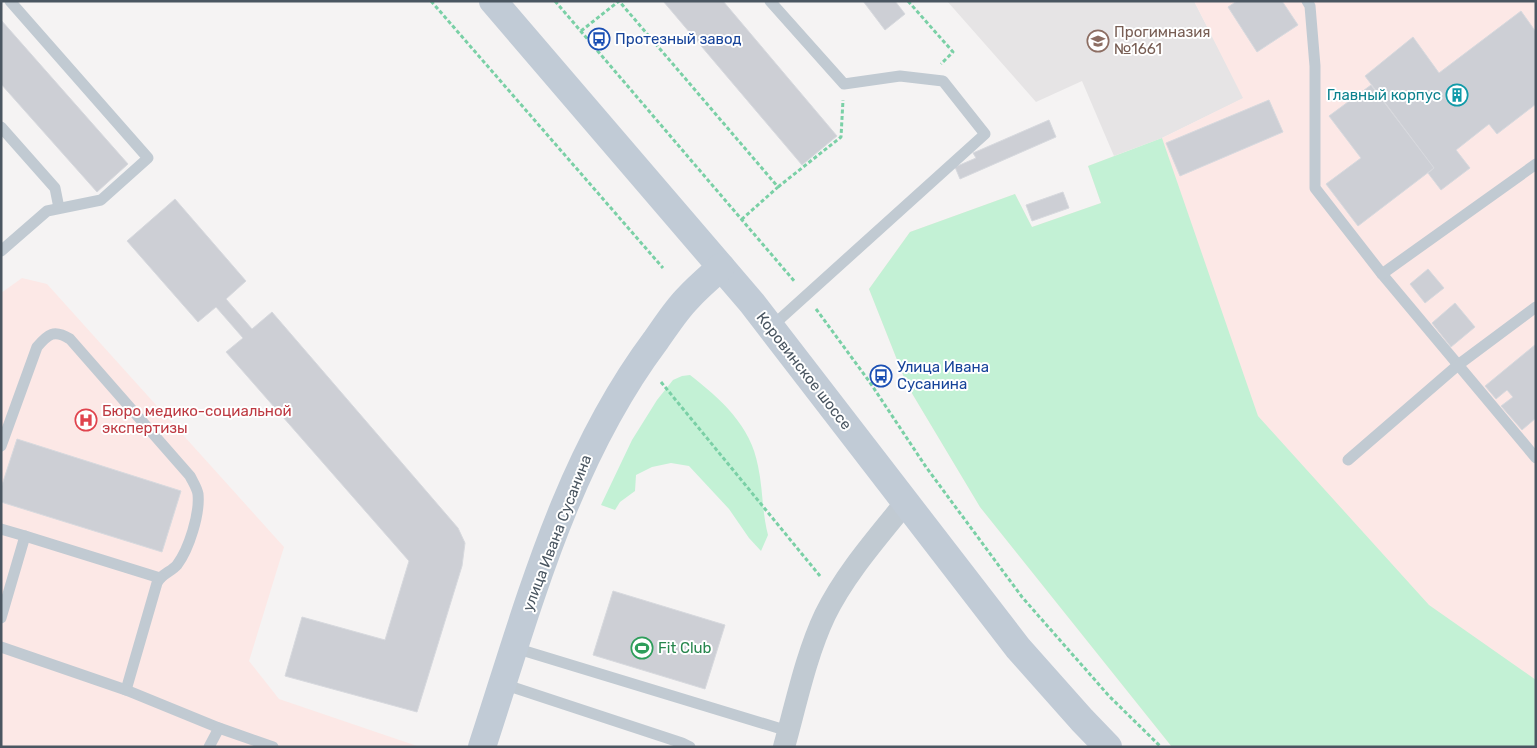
<svg xmlns="http://www.w3.org/2000/svg" width="1537" height="748" font-family="Rubik,sans-serif">
<style>
.education{fill:#e6e4e5}
.medical{fill:#fce8e6}
.green{fill:#c3f1d5}
.building{fill:#cdcfd5;stroke:#d7d9de}
.lines{fill:none;stroke-linecap:round;stroke-linejoin:round}
.path{stroke:#7ad0a6;stroke-width:3;stroke-dasharray:4 2.5;stroke-linecap:butt}
.lane{stroke:#c1cad2;stroke-width:11}
.street{stroke:#c1cad2;stroke-width:22}
.secondary{stroke:#c1cbd6;stroke-width:28}
.labels{text-anchor:middle;dominant-baseline:central;stroke-width:4;stroke-linejoin:round;paint-order:stroke}
.education-label{font-size:15px;fill:#785e54;stroke:#fff;text-anchor:start}
.transit-label{font-size:15px;fill:#164399;stroke:#fff;text-anchor:start}
.culture-label{font-size:15px;fill:#0d838f;stroke:#fff;text-anchor:end}
.street-label{font-size:15px;fill:#4a5661;stroke:#fff}
.health-label{font-size:15px;fill:#be3a42;stroke:#fff;text-anchor:start}
.leisure-label{font-size:15px;fill:#27864d;stroke:#fff;text-anchor:start}
</style>
<rect width="100%" height="100%" fill="#f5f3f3"/>
<!-- education -->
<path class="education" d="M947,1H1194L1244,98L1162,138L1114,156L1082,81L1036,102Z"/>
<!-- medical -->
<g class="medical">
<path d="M1194,1H1536V747H1172L980,507L907,385L869,289L910,232L1015,194L1032,227L1101,203L1088,166L1162,138L1243,98Z"/>
<path d="M22,278L47,284L284,547L249,661L279,699L420,747H1V293Z"/>
</g>
<!-- green -->
<g class="green">
<path d="M1162,138L1258,416L1429,605L1536,680V747H1172L980,507L907,385L869,289L910,232L1015,194L1032,227L1101,203L1088,166Z"/>
<path d="M690,375C721,399 751,426 758,466C763,489 762,512 768,535L761,551L749,538L729,509L689,466L671,463L652,467L636,475L635,491L620,502L615,510L601,505L632,440L657,400L673,380L682,376Z"/>
</g>
<!-- building -->
<g class="building">
<path d="M663,1H723L837,136L802,165Z"/>
<path d="M863,1H895L905,14L885,30Z"/>
<path d="M1237,1H1282L1298,25L1257,52L1228,7Z"/>
<path d="M1521,11L1536,32V104L1497,134L1489,124L1456,150L1470,168L1441,190L1428,173L1434,168L1365,76L1413,37L1439,73Z"/>
<path d="M1,20L128,164L97,192L1,84Z"/>
<path d="M1371,85L1434,168L1358,226L1326,184L1361,158L1329,116Z"/>
<path d="M1269,100L1283,132L1180,176L1166,143Z"/>
<path d="M1049,120L1056,137L960,179L955,167L976,158L973,153Z"/>
<path d="M1063,192L1069,208L1032,221L1026,205Z"/>
<path d="M175,199L246,281L226,299L252,329L272,312L458,528L465,543L462,566L417,712L285,676L302,617L385,640L409,561L226,352L243,338L216,307L198,322L127,241Z"/>
<path d="M1428,269L1444,288L1425,303L1410,284Z"/>
<path d="M1455,303L1475,327L1451,347L1432,323Z"/>
<path d="M1536,344V418L1522,430L1501,406L1513,397L1507,390L1496,399L1485,386Z"/>
<path d="M17,439L181,491L162,552L1,502V488Z"/>
<path d="M613,591L725,625L705,689L593,655Z"/>
</g>
<g class="lines">
<!-- path -->
<g class="path">
<path d="M431,1L663,268"/>
<path d="M555,1L795,282"/>
<path d="M908,1L953,52L941,64"/>
<path d="M581,31L619,1L778,187L741,220"/>
<path d="M778,187L841,137L843,100"/>
<path d="M816,309L869,381L926,467L1022,597L1109,696L1161,747"/>
<path d="M661,382L820,576"/>
</g>
<!-- lane -->
<g class="lane">
<path d="M1307,1L1310,6L1315,66V188L1382,274L1536,458"/>
<path d="M1,127L55,188L59,208"/>
<path d="M1,251L47,211L101,200L148,158L10,1"/>
<path d="M1382,274L1536,164"/>
<path d="M770,328L985,134L943,81L900,76L844,84L770,1"/>
<path d="M1,446L37,347C48,334 54,329 70,339L190,476C193,482 197,488 198,494C200,514 189,549 177,565C171,572 161,574 157,583L126,690"/>
<path d="M1348,460L1458,365L1536,307"/>
<path d="M1,529L25,536L1,618"/>
<path d="M25,536L160,578"/>
<path d="M1,647L126,690L219,728L273,747"/>
<path d="M515,648L788,731"/>
<path d="M503,684L682,743L690,747"/>
<path d="M209,747L219,728"/>
</g>
<!-- street -->
<path class="street" d="M784,747C796,704 806,655 825,615C845,574 877,538 906,502"/>
<!-- secondary -->
<g class="secondary">
<path d="M493,1L752,303L1018,648L1082,720L1108,747"/>
<path d="M482,747C528,607 566,460 656,340C666,326 676,310 688,298C698,287 710,277 721,267"/>
</g>
</g>
<!-- icons -->
<defs>
<g id="bus-ring" transform="scale(1.125)"><circle r="9.5" fill="#fff" stroke="#1a4fb4" stroke-width="1.5"/><path d="M-5-6H5V4H4V6H2V4H-2V6H-4V4H-5ZM-3.5-4V0h7V-4ZM-3.5 1.2v1.5H-2V1.2ZM2 1.2v1.5H3.5V1.2Z" fill="#1a4fb4"/></g>
<g id="school-ring" transform="scale(1.125)"><circle r="9.5" fill="#fff" stroke="#8d6e63" stroke-width="1.5"/><path d="M0-5L7-2L0 1L-7-2ZM-4 1L0 2.5L4 1V4Q0 6-4 4Z" fill="#8d6e63"/></g>
<g id="building-ring" transform="scale(1.125)"><circle r="9.5" fill="#fff" stroke="#0f9aa8" stroke-width="1.5"/><path d="M-4-6H4V6H1V3H-1V6H-4ZM-2.5-4.3h1.7v1.8h-1.7ZM.8-4.3h1.7v1.8H.8ZM-2.5-1h1.7V.8h-1.7ZM.8-1h1.7V.8H.8Z" fill="#0f9aa8"/></g>
<g id="hospital-ring" transform="scale(1.125)"><circle r="9.5" fill="#fff" stroke="#e0444e" stroke-width="1.5"/><path d="M-5-5h3v3.5h4V-5h3V5h-3V1.5h-4V5h-3Z" fill="#e0444e"/></g>
<g id="stadium-ring" transform="scale(1.125)"><circle r="9.5" fill="#fff" stroke="#2e9e5b" stroke-width="1.5"/><path d="M0-5a6.5 5 0 1 0 0 10a6.5 5 0 1 0 0-10ZM-3.5-1.8h7v3.6h-7Z" fill="#2e9e5b"/></g>
</defs>
<g fill-rule="evenodd">
<use href="#bus-ring" x="599" y="39"/>
<use href="#school-ring" x="1098" y="41"/>
<use href="#building-ring" x="1457" y="95"/>
<use href="#bus-ring" x="881" y="376"/>
<use href="#hospital-ring" x="86" y="420"/>
<use href="#stadium-ring" x="642" y="648"/>
</g>
<g class="labels">
<!-- education labels -->
<g class="education-label">
<text x="1114" y="32">Прогимназия<tspan x="1114" dy="17">№1661</tspan></text>
</g>
<!-- transit labels -->
<g class="transit-label">
<text x="615" y="39">Протезный завод</text>
<text x="897" y="367">Улица Ивана<tspan x="897" dy="17">Сусанина</tspan></text>
</g>
<!-- culture labels -->
<g class="culture-label">
<text x="1441" y="95">Главный корпус</text>
</g>
<!-- street labels -->
<g class="street-label">
<text transform="translate(804 371) rotate(52)">Коровинское шоссе</text>
<text transform="translate(557 533) rotate(-69)">улица Ивана Сусанина</text>
</g>
<!-- health labels -->
<g class="health-label">
<text x="102" y="411">Бюро медико-социальной<tspan x="102" dy="17">экспертизы</tspan></text>
</g>
<!-- leisure labels -->
<g class="leisure-label">
<text x="658" y="648">Fit Club</text>
</g>
</g>
<!-- border -->
<rect width="1537" height="748" fill="none" stroke="#4a5661" stroke-width="5"/>
</svg>
